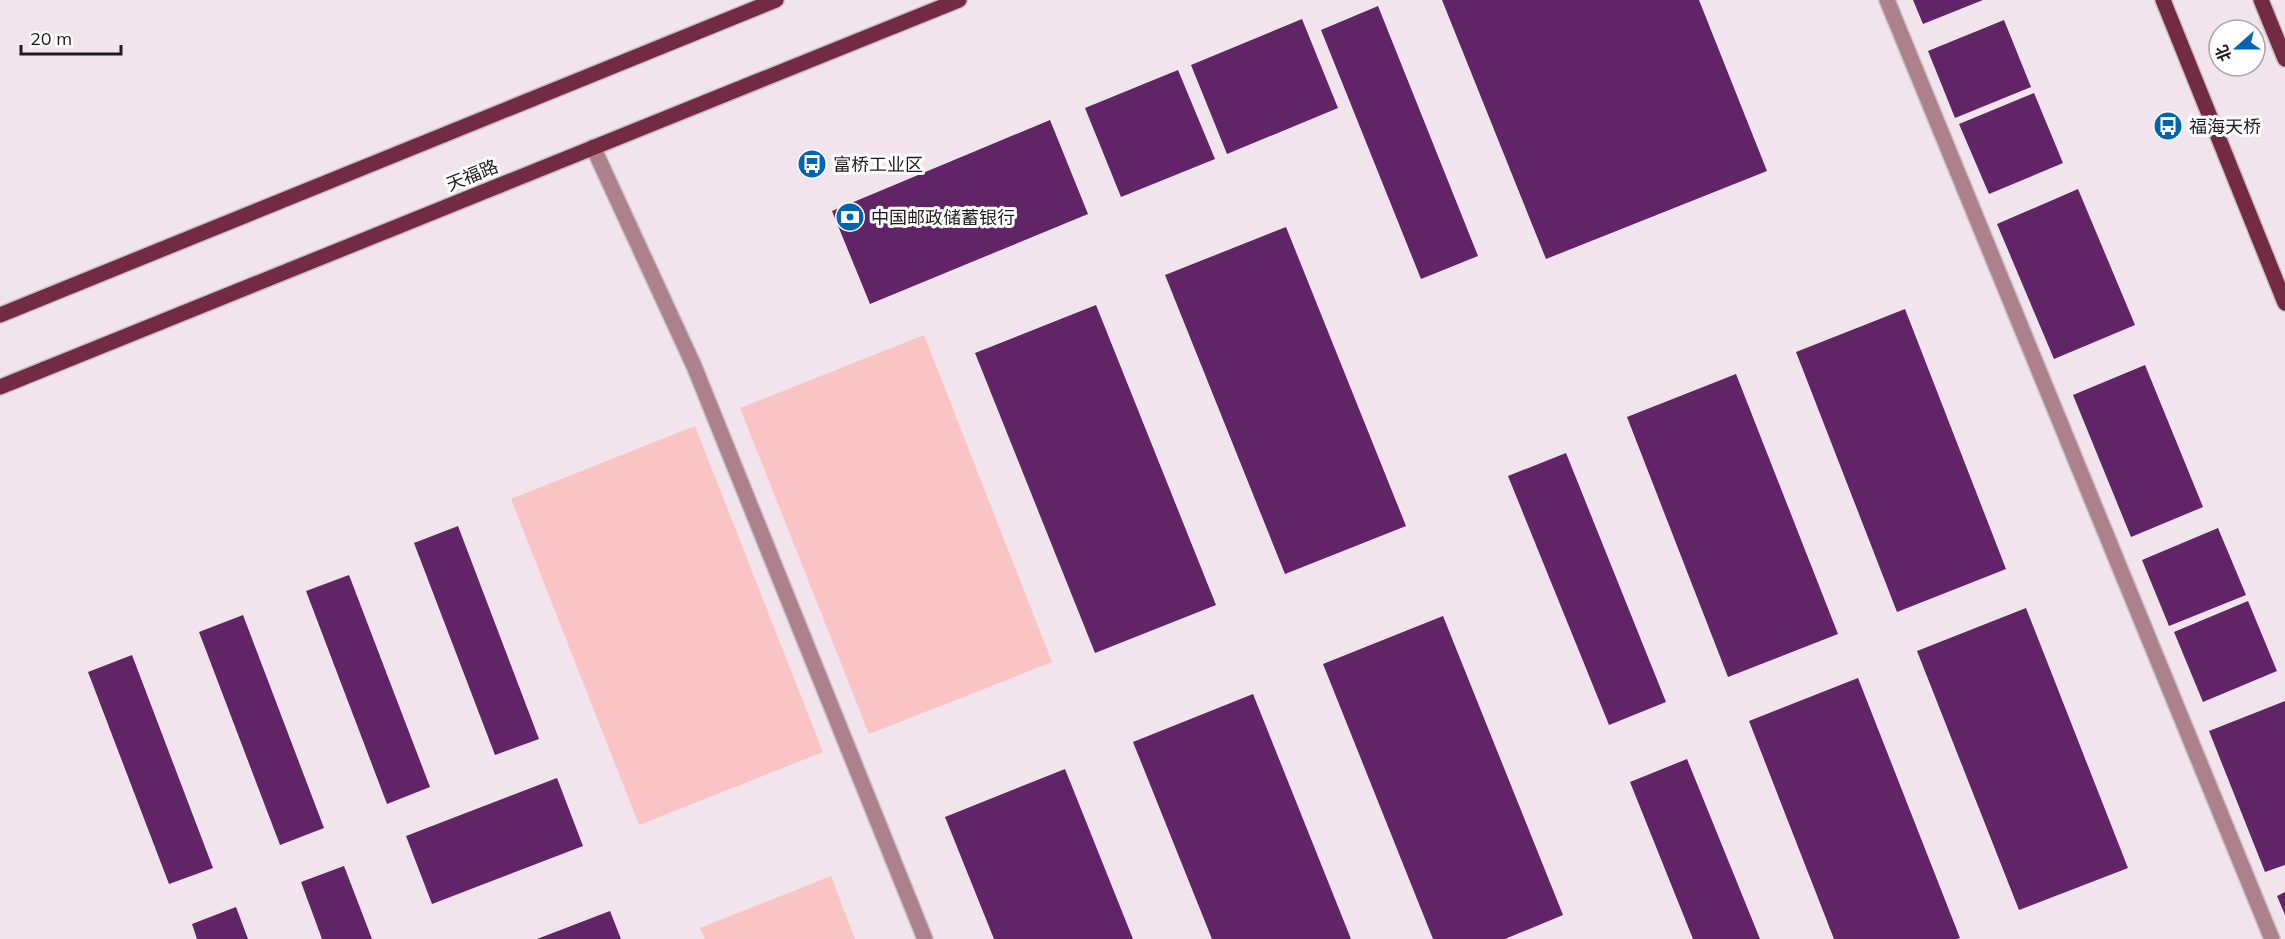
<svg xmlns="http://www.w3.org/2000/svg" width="2285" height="939" font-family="Mulish,'Noto Sans SC',sans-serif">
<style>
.green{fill:#f9c4c3}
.building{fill:#612466}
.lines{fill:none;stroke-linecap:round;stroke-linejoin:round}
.lane-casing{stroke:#ccc0c7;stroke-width:18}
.primary-casing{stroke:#ccc0c7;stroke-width:18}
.lane{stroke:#ad818c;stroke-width:15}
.primary{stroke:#732a43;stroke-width:15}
.labels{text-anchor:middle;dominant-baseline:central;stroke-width:6;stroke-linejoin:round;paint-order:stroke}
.poi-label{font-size:18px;fill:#201b1e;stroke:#fff;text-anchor:start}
.street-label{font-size:18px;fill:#201b1e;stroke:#fff}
</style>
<rect width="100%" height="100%" fill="#f2e4ec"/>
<!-- green -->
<g class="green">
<path d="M924,335L1052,662L869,734L740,408Z"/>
<path d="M695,426L823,752L639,825L511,499Z"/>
<path d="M831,876L855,939H705L700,928Z"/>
</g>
<!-- building -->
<g class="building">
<path d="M1442,0H1699L1767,171L1546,259Z"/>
<path d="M1913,0H1983L1923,24Z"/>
<path d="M1378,6L1478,256L1421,279L1321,30Z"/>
<path d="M1302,19L1338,108L1227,154L1191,65Z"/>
<path d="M2004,20L2031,87L1955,118L1928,51Z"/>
<path d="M1178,70L1215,159L1121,197L1085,108Z"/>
<path d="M2034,93L2063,163L1989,194L1959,124Z"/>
<path d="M1050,120L1088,214L870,304L832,211Z"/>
<path d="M2078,189L2135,325L2054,359L1997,224Z"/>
<path d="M1286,227L1406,526L1285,574L1165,275Z"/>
<path d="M1096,305L1216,605L1095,653L975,353Z"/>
<path d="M1905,309L2006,569L1897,612L1796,352Z"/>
<path d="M2145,365L2203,507L2131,537L2073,395Z"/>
<path d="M1736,374L1838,634L1728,677L1627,417Z"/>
<path d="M1566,453L1666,702L1609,725L1508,476Z"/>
<path d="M458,526L539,739L495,755L414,543Z"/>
<path d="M2218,528L2246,595L2169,626L2142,560Z"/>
<path d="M349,575L430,787L387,804L306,591Z"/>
<path d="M2248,601L2277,671L2203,702L2174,632Z"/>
<path d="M2026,608L2128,868L2019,910L1917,651Z"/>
<path d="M243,615L324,828L280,845L199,632Z"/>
<path d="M1443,616L1563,915L1505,939H1433L1323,664Z"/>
<path d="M132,655L213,868L169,884L88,672Z"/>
<path d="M1858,678L1960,938L1957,939H1834L1749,721Z"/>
<path d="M1253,694L1351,939H1212L1133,742Z"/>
<path d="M2285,701V865L2265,872L2209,731Z"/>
<path d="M1687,759L1760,939H1693L1630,782Z"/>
<path d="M1065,769L1133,939H994L945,817Z"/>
<path d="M557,778L583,846L432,904L406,836Z"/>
<path d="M344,866L372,939H322L301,882Z"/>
<path d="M2285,892V915L2277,896Z"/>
<path d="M236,907L248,939H197L192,924Z"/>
<path d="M610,911L621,939H537Z"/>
</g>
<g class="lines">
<!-- lane casing -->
<g class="lane-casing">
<g id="lane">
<path d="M1887,0L2272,939"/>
<path d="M593,147L694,366L925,939"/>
</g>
</g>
<!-- primary casing -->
<g class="primary-casing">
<g id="primary">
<path d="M2163,0L2285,303"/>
<path d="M2261,0L2285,59"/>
<path d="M0,315L776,0"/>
<path d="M0,387L959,0"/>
</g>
</g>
<!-- lane -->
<use href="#lane" class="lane"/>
<!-- primary -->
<use href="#primary" class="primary"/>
</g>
<!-- icons -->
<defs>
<g id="bus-disc" transform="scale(1.5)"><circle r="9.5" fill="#0064b1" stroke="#fff"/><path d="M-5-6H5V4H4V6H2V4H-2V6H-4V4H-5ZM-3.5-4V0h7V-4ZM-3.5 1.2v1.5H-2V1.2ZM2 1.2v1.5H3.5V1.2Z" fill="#fff"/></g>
<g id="bank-disc" transform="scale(1.5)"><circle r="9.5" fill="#0064b1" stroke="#fff"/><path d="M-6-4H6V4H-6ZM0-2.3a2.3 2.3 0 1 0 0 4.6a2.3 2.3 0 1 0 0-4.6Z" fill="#fff"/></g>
</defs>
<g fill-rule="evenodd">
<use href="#bus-disc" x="2168" y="126"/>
<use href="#bus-disc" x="812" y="164"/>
<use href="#bank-disc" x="850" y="217"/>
</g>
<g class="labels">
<!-- poi labels -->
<g class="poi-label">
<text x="2189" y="126">福海天桥</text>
<text x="833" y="164">富桥工业区</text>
<text x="871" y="217">中国邮政储蓄银行</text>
</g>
<!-- street labels -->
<g class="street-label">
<text transform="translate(472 175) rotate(-22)">天福路</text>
</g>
</g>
<!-- north arrow -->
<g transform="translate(2237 48) rotate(249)"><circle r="28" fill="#ffffff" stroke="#a6a4a5" stroke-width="1.5"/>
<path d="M0-4.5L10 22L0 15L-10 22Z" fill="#0064b1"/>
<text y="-9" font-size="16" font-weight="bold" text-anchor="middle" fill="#201b1e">北</text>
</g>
<!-- scale -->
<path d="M21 45v9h100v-9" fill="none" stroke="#201b1e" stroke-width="3"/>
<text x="30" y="45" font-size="18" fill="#201b1e" stroke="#ffffff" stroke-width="4.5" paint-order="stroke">20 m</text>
</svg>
